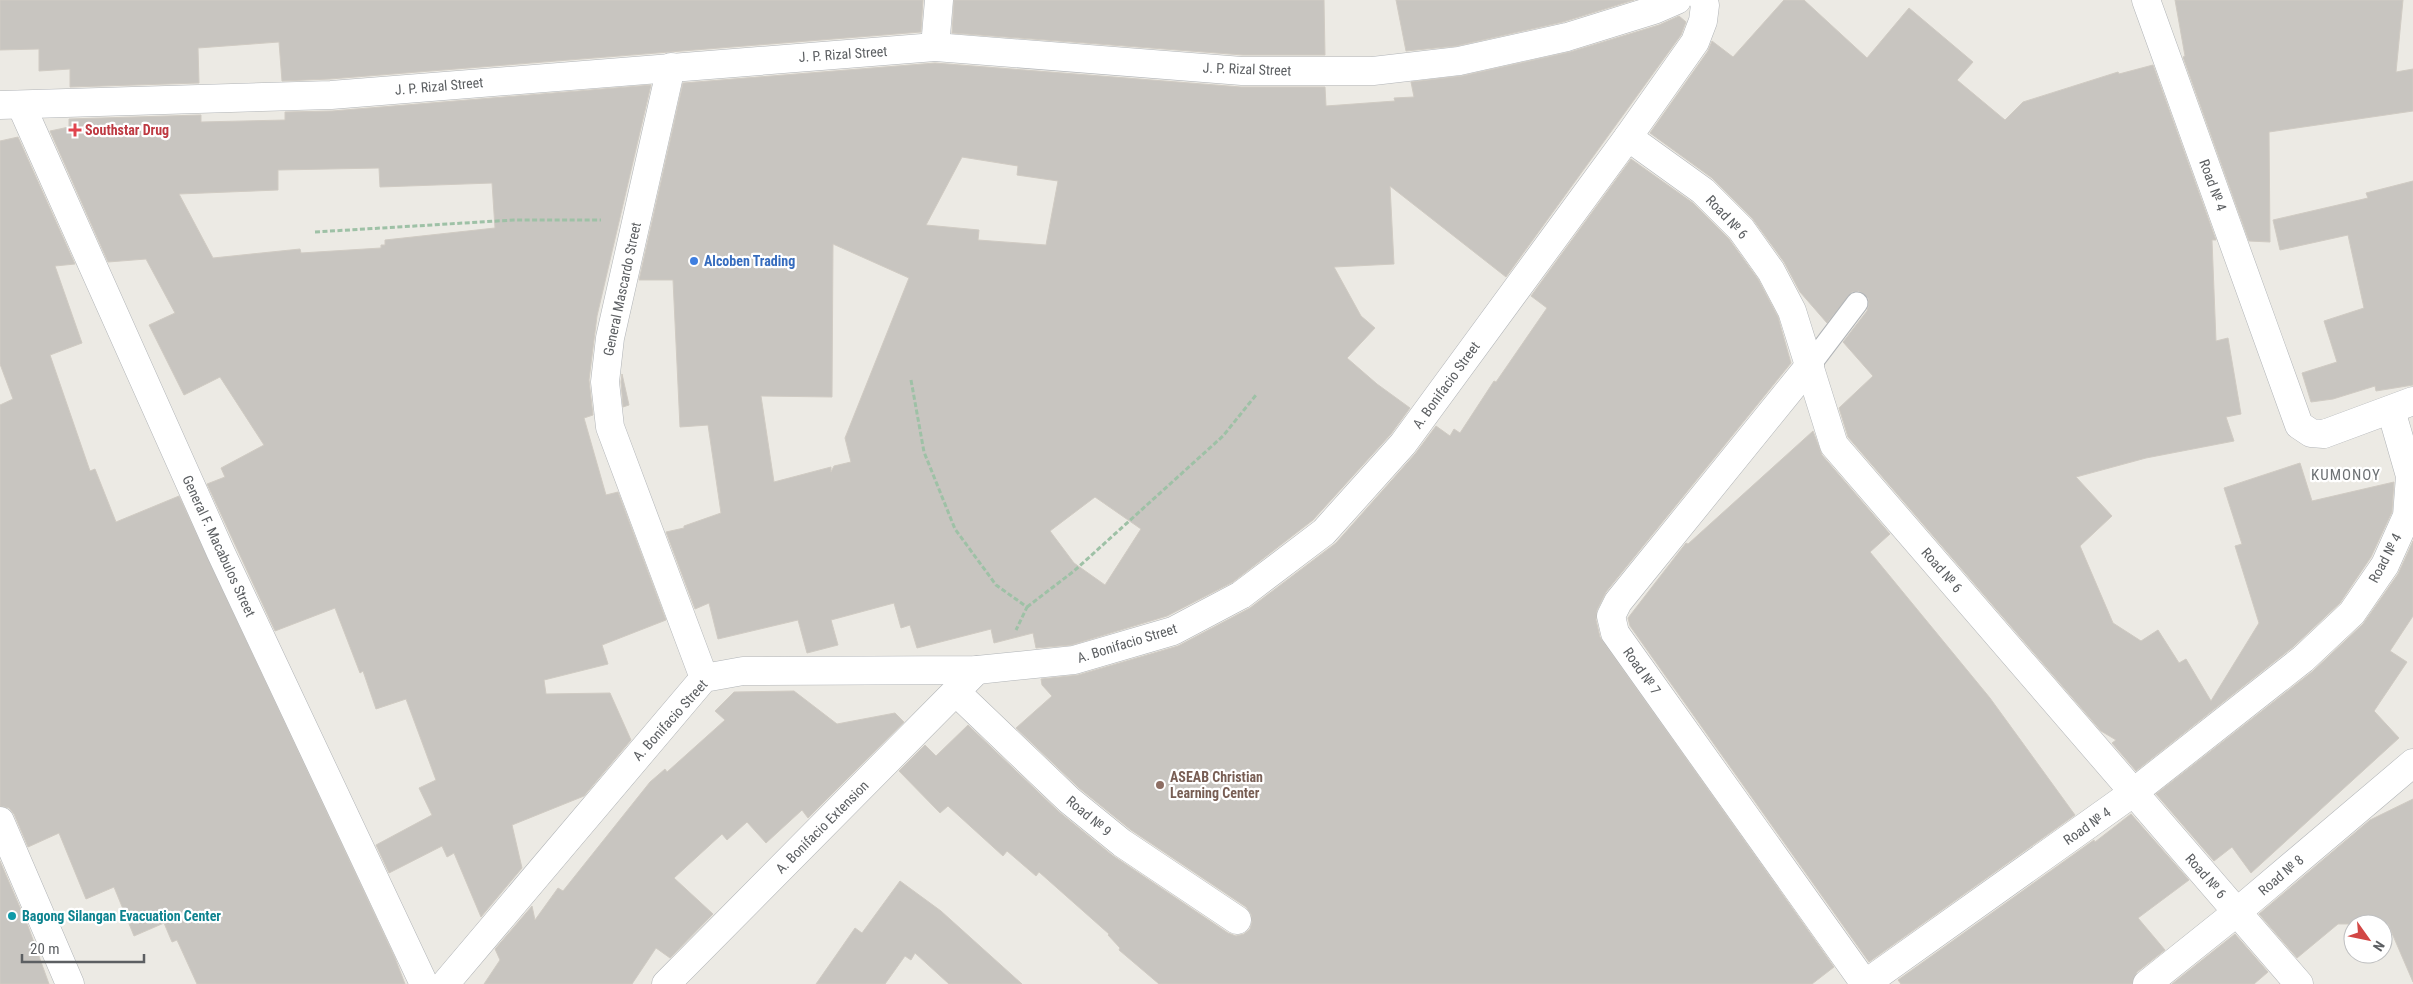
<svg xmlns="http://www.w3.org/2000/svg" width="2413" height="984" font-family="'Roboto Condensed',sans-serif">
<style>
.building{fill:#c8c5c0;stroke:#d0cbc3;fill-rule:evenodd}
.lines{fill:none;stroke-linecap:round;stroke-linejoin:round}
.lane-casing{stroke:#b1b4b7;stroke-width:23}
.street-casing{stroke:#b1b4b7;stroke-width:29}
.path{stroke:#9ec1a6;stroke-width:3;stroke-dasharray:5 2.5;stroke-linecap:butt}
.lane{stroke:#fff;stroke-width:21}
.street{stroke:#fff;stroke-width:28}
.health-dot{fill:#e0444e;stroke:#fff;stroke-width:2}
.shop-dot{fill:#3f7fe0;stroke:#fff;stroke-width:2}
.education-dot{fill:#8d6e63;stroke:#fff;stroke-width:2}
.culture-dot{fill:#0f9aa8;stroke:#fff;stroke-width:2}
.labels{text-anchor:middle;dominant-baseline:central;stroke-width:4.5;stroke-linejoin:round;paint-order:stroke}
.street-label{font-size:14px;fill:#5c5f62;stroke:#fff}
.health-label{font-size:14px;font-weight:bold;fill:#be3a42;stroke:#fff;text-anchor:start}
.shop-label{font-size:14px;font-weight:bold;fill:#366cbe;stroke:#fff;text-anchor:start}
.education-label{font-size:14px;font-weight:bold;fill:#785e54;stroke:#fff;text-anchor:start}
.culture-label{font-size:14px;font-weight:bold;fill:#0d838f;stroke:#fff;text-anchor:start}
.neighbourhood-label{font-size:15px;letter-spacing:1px;fill:#6d7174;stroke:#fff}
</style>
<rect width="100%" height="100%" fill="#eceae4"/>
<!-- building -->
<g class="building">
<path d="M0,0H923L921,32L330,79L282,81L279,42L198,48L199,83L70,87V69L39,71V49L0,50Z"/>
<path d="M954,0H1324L1325,55H1243L952,33Z"/>
<path d="M1396,0H1634L1563,22L1456,46L1406,51Z"/>
<path d="M1784,0H1804L1867,58L1909,8L1973,62L1957,80L2005,120L2023,102L2118,72L2119,74L2153,65L2216,240H2212L2216,341L2228,338L2241,414L2226,417L2234,441L2146,458L2076,477L2112,516L2080,546L2113,623L2141,641L2158,630L2179,663L2186,659L2211,701L2259,623L2235,546L2242,544L2224,488L2300,463L2312,501L2394,482L2392,512L2371,557L2340,603L2293,647L2136,771L2112,743L2116,740L2101,731L1848,437L1839,408L1873,376L1843,342L1867,311L1869,304L1868,298L1859,291L1852,292L1827,323L1800,292L1784,262L1752,218L1712,178L1650,133L1708,51L1712,41L1733,57Z"/>
<path d="M2175,0H2403L2396,72L2413,69V111L2269,132L2270,242L2249,241L2183,57L2185,56Z"/>
<path d="M1679,16L1686,22L1681,35L1506,277L1390,186L1394,264L1334,267L1361,316L1375,328L1347,358L1377,384L1410,408L1391,434L1313,520L1233,582L1167,616L1071,645L1036,648L1033,633L994,643L991,629L917,648L910,625L901,628L894,603L831,620L838,645L807,653L798,620L718,639L709,603L695,609L666,532L684,528V526L721,513L708,425L680,427L673,280H639L683,83L935,63L1241,87H1325L1326,106L1395,101L1394,98L1414,97L1411,82L1462,76L1570,52L1659,25ZM962,157L1018,166L1017,175L1058,181L1046,245L978,240L979,230L926,225ZM833,244L909,278L845,438L851,462L834,466L831,472V467L774,482L761,396L832,397ZM1095,497L1141,529L1105,585L1074,563L1050,531Z"/>
<path d="M651,85L597,316L589,380L593,415L584,418L606,495L618,492L666,620L602,645L608,664L544,680L546,694L610,693L631,740L584,796L512,825L522,868L481,917L454,853L447,857L442,846L389,873L376,845L432,815L419,788L436,780L406,699L376,709L363,671L360,673L335,608L275,631L207,484L225,477L221,468L264,445L220,377L184,395L149,325L175,313L146,259L108,262L50,131L69,127V119L201,115V122L285,120V112L332,111ZM379,168L380,187L492,183L495,228L385,240V245H381V248L301,253L300,249L213,258L179,194L278,190V170Z"/>
<path d="M18,137L75,264L55,266L82,343L50,355L90,471L95,469L116,522L179,496L395,958L405,984H197L177,940L172,942L164,923L134,936L114,887L86,899L59,833L28,847L14,814L9,808L0,806V405L13,399L0,364V141Z"/>
<path d="M1631,159L1693,203L1729,239L1758,279L1778,317L1791,363L1606,592L1597,610L1596,620L1600,637L1834,967L1812,984H1159L1119,950L1120,948L1108,935L1109,934L1039,872L1036,876L1007,851L1003,856L948,806L940,813L899,771L925,745L936,756L968,725L1058,811L1112,855L1228,933L1236,936L1244,934L1250,929L1252,922L1251,914L1246,907L1131,830L1079,788L1016,728L1052,696L1042,685L1041,679L1078,675L1178,646L1250,608L1336,543L1415,454L1436,426L1450,436L1454,429L1460,433L1494,381L1496,382L1547,308L1531,296Z"/>
<path d="M2413,181V385L2376,391L2375,386L2333,399L2311,402L2302,373L2337,362L2324,321L2364,308L2348,235L2280,250L2273,220L2368,198L2366,193Z"/>
<path d="M622,374L629,405L623,407L621,382Z"/>
<path d="M1813,431L1822,455L1890,534L1870,552L1990,698L2075,815L1869,962L1630,626L1628,618L1686,543L1688,544Z"/>
<path d="M2413,541V616L2390,651L2407,662L2374,711L2399,738L2251,873L2232,847L2214,861L2156,794L2313,671L2363,624L2398,574Z"/>
<path d="M794,691L837,724L895,713L904,722L808,818L802,810L766,843L747,822L727,840L722,834L674,878L713,914L670,958L656,948L632,984H484L500,960L495,949L532,906L535,920L558,888L563,891L650,782L665,769L667,772L725,720L715,711L734,692Z"/>
<path d="M2413,799V982L2388,924H2338L2297,958L2259,914L2370,820Z"/>
<path d="M2131,814L2189,880L2138,918L2165,950L2137,972L2132,984H1901L1898,980L2094,840L2095,842Z"/>
<path d="M0,861L28,926L49,984H0Z"/>
<path d="M900,881L941,911L1022,984H949L915,953L911,960L905,956L885,984H816L855,928L862,933Z"/>
<path d="M2235,934L2268,972L2254,984H2172Z"/>
</g>
<g class="lines">
<!-- lane casing -->
<g class="lane-casing">
<path id="lane" d="M1810,365L1857,303"/>
</g>
<!-- street casing -->
<g class="street-casing">
<g id="street">
<path d="M2146,0L2299,425L2311,433L2324,434L2413,401"/>
<path d="M935,47L939,0"/>
<path d="M671,67L610,338L605,382L610,427L704,678"/>
<path d="M0,105L331,95L935,47L1242,71H1373L1459,61L1567,37L1654,10L1677,0"/>
<path d="M21,105L221,553L424,984"/>
<path d="M1628,137L1703,191L1741,229L1771,271L1792,311L1834,445L2299,984"/>
<path d="M1810,365L1618,602L1611,616L1615,633L1865,984"/>
<path d="M956,692L1069,800L1122,843L1237,920"/>
<path d="M0,821L70,984"/>
<path d="M445,984L704,678L743,671L977,670L1074,660L1173,631L1241,595L1324,532L1403,444L1628,137L1695,42L1703,21L1705,5L1703,0"/>
<path d="M666,984L977,670"/>
<path d="M1865,984L2134,792L2303,659L2352,613L2385,565L2407,516L2410,476L2391,410"/>
<path d="M2147,984L2237,912L2413,763"/>
</g>
</g>
<!-- path -->
<g class="path">
<path d="M315,232L514,220H601"/>
<path d="M911,380L924,452L955,529L996,585L1027,607L1016,630"/>
<path d="M1027,607L1074,571L1223,436L1256,395"/>
</g>
<!-- lane -->
<use href="#lane" class="lane"/>
<!-- street -->
<use href="#street" class="street"/>
</g>
<!-- markers -->
<path class="health-dot" d="M72.5 122.5h5v5h5v5h-5v5h-5v-5h-5v-5h5z"/>
<circle class="shop-dot" cx="694" cy="261" r="5"/>
<circle class="education-dot" cx="1160" cy="785" r="5"/>
<circle class="culture-dot" cx="12" cy="916" r="5"/>
<g class="labels">
<!-- street labels -->
<g class="street-label">
<text transform="translate(843 54) rotate(-4)">J. P. Rizal Street</text>
<text transform="translate(1247 69) rotate(2)">J. P. Rizal Street</text>
<text transform="translate(439 86) rotate(-5)">J. P. Rizal Street</text>
<text transform="translate(2213 185) rotate(70)">Road № 4</text>
<text transform="translate(1727 217) rotate(47)">Road № 6</text>
<text transform="translate(622 289) rotate(-78)">General Mascardo Street</text>
<text transform="translate(1446 385) rotate(-54)">A. Bonifacio Street</text>
<text transform="translate(219 546) rotate(65)">General F. Macabulos Street</text>
<text transform="translate(2385 558) rotate(-62)">Road № 4</text>
<text transform="translate(1942 570) rotate(49)">Road № 6</text>
<text transform="translate(1127 643) rotate(-17)">A. Bonifacio Street</text>
<text transform="translate(1642 671) rotate(55)">Road № 7</text>
<text transform="translate(670 720) rotate(-48)">A. Bonifacio Street</text>
<text transform="translate(1089 816) rotate(40)">Road № 9</text>
<text transform="translate(2087 826) rotate(-35)">Road № 4</text>
<text transform="translate(822 827) rotate(-45)">A. Bonifacio Extension</text>
<text transform="translate(2281 875) rotate(-40)">Road № 8</text>
<text transform="translate(2206 876) rotate(49)">Road № 6</text>
</g>
<!-- health labels -->
<g class="health-label">
<text x="85" y="130">Southstar Drug</text>
</g>
<!-- shop labels -->
<g class="shop-label">
<text x="704" y="261">Alcoben Trading</text>
</g>
<!-- education labels -->
<g class="education-label">
<text x="1170" y="777">ASEAB Christian<tspan x="1170" dy="16">Learning Center</tspan></text>
</g>
<!-- culture labels -->
<g class="culture-label">
<text x="22" y="916">Bagong Silangan Evacuation Center</text>
</g>
<!-- neighbourhood labels -->
<g class="neighbourhood-label">
<text x="2346" y="475">KUMONOY</text>
</g>
</g>
<!-- north arrow -->
<g transform="translate(2368 939) rotate(123)"><circle r="24" fill="#ffffff" stroke="#bebfc0"/>
<path d="M0-4L9 19L0 12L-9 19Z" fill="#d24745"/>
<text y="-8" font-size="14" font-weight="bold" text-anchor="middle" fill="#5c5f62">N</text>
</g>
<!-- scale -->
<path d="M22 954v8h122v-8" fill="none" stroke="#5c5f62" stroke-width="2.5"/>
<text x="30" y="954" font-size="15" fill="#5c5f62" stroke="#ffffff" stroke-width="4" paint-order="stroke">20 m</text>
</svg>
